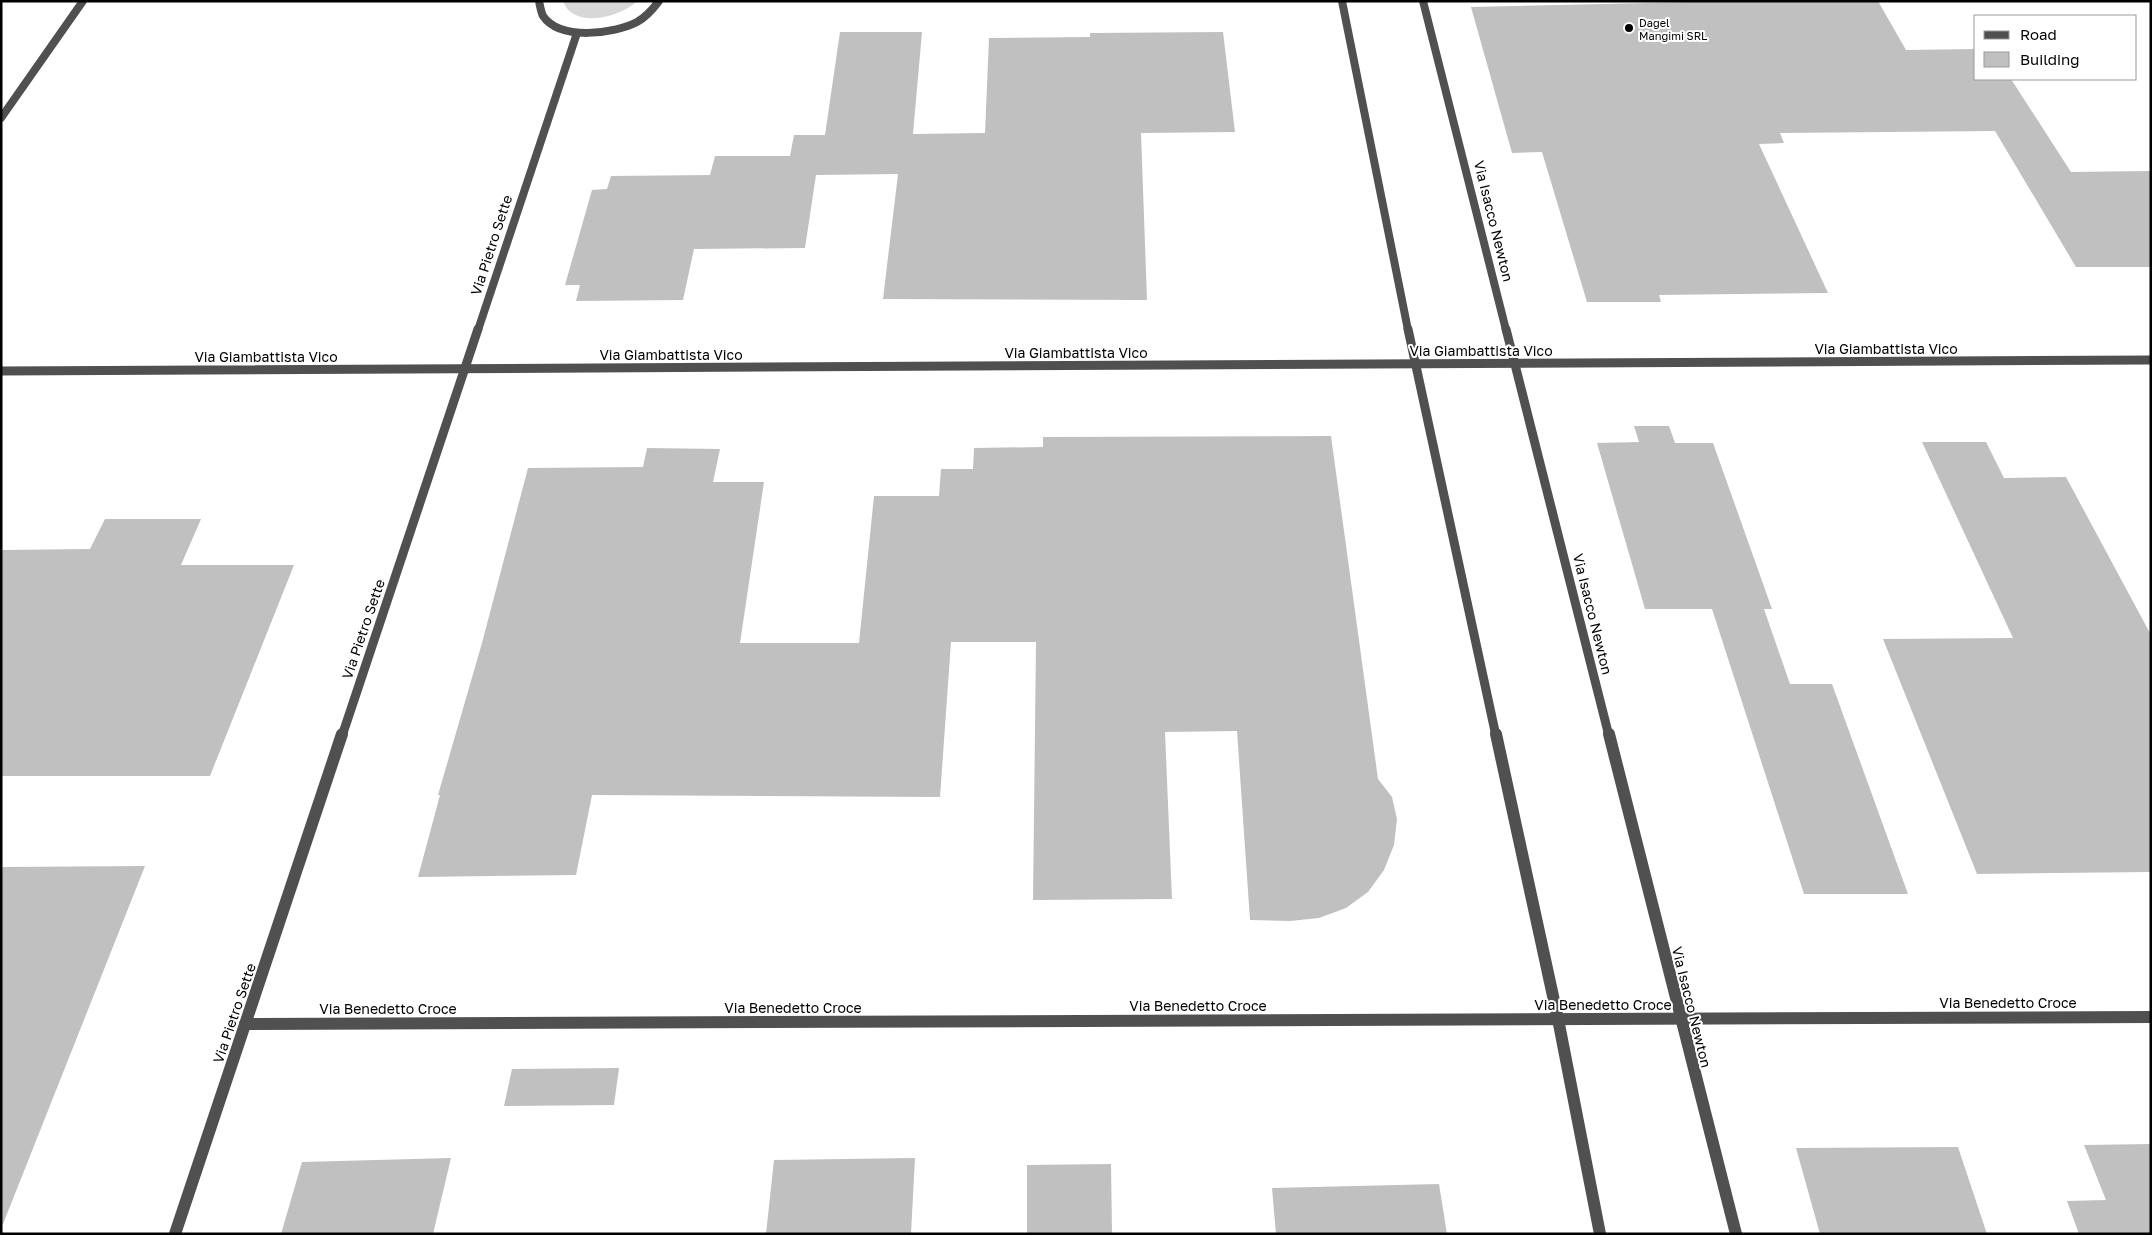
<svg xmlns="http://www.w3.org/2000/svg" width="2152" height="1235" font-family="'Golos Text',sans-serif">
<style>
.green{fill:#d7d7d7}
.building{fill:#c0c0c0}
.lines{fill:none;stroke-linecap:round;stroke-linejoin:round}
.minor-far2{stroke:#505050;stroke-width:8}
.minor-far1{stroke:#505050;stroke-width:9}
.minor{stroke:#505050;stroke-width:12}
.poi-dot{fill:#000;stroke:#fff;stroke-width:2}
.labels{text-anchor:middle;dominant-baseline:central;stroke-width:4;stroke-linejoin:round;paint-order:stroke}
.far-poi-label{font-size:11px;fill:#000;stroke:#fff;text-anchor:start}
.street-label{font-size:14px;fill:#000;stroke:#fff}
</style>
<rect width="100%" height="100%" fill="#fff"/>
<!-- green -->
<path class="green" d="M563,1H637C621,17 573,30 563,1Z"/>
<!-- building -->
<g class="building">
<path d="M1738,1H1878L1906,50L1976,49V79H2011L2071,172L2151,171V267H2076L1995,131L1780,133L1784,143L1759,144L1828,293L1659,295L1661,302H1587L1542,152L1512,153L1471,7Z"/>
<path d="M840,32H922L913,134L985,133L989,38L1090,37V33L1223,32L1235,132L1141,133L1147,300L883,299L898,174L816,175L805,248L694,249L683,300L576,301L580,285H565L592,190L607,189L611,176L710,175L715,156H790L794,135H825Z"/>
<path d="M1634,426H1669L1675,443H1713L1772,609H1764L1790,684H1832L1908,894H1804L1712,609H1645L1597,443L1639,442Z"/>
<path d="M1331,436L1378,779L1392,797L1397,819L1394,845L1384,870L1368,892L1346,908L1319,918L1290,921L1250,920L1237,731L1165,732L1172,899L1033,900L1036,642H951L940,797L592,795L576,875L418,877L440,795H438L482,643L528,468L643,467L647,448L720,449L713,482H764L740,643H859L874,496H939L941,469H973L974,448L1043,447V437Z"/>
<path d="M1922,442H1986L2004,478L2066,477L2151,635V872L1977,874L1883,639L2013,638Z"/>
<path d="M105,519H201L181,565H294L210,776H1V550L90,549Z"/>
<path d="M145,866L3,1224H1V867Z"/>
<path d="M619,1068L614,1105L504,1106L512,1069Z"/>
<path d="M2151,1144V1234H2079L2067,1201L2106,1200L2084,1145Z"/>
<path d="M1958,1147L1987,1234H1820L1796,1148Z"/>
<path d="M451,1158L433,1234H281L302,1162Z"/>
<path d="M915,1158L911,1234H766L774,1160Z"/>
<path d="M1111,1164L1112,1234H1027V1165Z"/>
<path d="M1439,1184L1447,1234H1276L1272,1188Z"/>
</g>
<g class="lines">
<!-- minor-far2 -->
<g class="minor-far2">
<path d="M539,1C540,6 541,12 543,16C560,41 614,34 637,22C646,17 653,9 659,1"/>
<path d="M1342,1L1408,330"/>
<path d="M1423,1L1506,330"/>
<path d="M1,118L83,1"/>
<path d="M478,330L577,33"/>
</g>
<!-- minor-far1 -->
<g class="minor-far1">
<path d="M1408,329L1496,736"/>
<path d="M1506,329L1609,736"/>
<path d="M1,371L2151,360"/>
<path d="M342,736L478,329"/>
</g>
<!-- minor -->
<g class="minor">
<path d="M1496,734L1558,1019L1600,1234"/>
<path d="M1609,734L1736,1234"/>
<path d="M245,1024L2151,1017"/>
<path d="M175,1234L342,734"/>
</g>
</g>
<!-- markers -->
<circle class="poi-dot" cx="1629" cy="28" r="5"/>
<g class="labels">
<!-- far-poi labels -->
<g class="far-poi-label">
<text x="1639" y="22">Dagel<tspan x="1639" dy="13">Mangimi SRL</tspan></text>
</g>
<!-- street labels -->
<g class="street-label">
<text transform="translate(1494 221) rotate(76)">Via Isacco Newton</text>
<text transform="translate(491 245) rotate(-72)">Via Pietro Sette</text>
<text x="1886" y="348">Via Giambattista Vico</text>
<text x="1481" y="350">Via Giambattista Vico</text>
<text x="1076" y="352">Via Giambattista Vico</text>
<text x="671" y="354">Via Giambattista Vico</text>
<text x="266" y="356">Via Giambattista Vico</text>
<text transform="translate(1593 614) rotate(76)">Via Isacco Newton</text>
<text transform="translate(363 629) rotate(-71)">Via Pietro Sette</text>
<text x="2008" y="1002">Via Benedetto Croce</text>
<text x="1603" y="1004">Via Benedetto Croce</text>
<text x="1198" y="1005">Via Benedetto Croce</text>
<text x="793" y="1007">Via Benedetto Croce</text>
<text transform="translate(1692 1007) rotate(76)">Via Isacco Newton</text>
<text x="388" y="1008">Via Benedetto Croce</text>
<text transform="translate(234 1013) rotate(-71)">Via Pietro Sette</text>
</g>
</g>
<!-- border -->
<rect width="2152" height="1235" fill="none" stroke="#000000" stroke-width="5"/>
<!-- legend -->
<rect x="1974" y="15" width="162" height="65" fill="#ffffff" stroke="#999999"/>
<rect x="1984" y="31" width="25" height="8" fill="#505050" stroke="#999999"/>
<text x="2020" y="40" font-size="15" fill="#000000">Road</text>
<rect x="1984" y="52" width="25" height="15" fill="#c0c0c0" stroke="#999999"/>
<text x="2020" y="65" font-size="15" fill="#000000">Building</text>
</svg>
